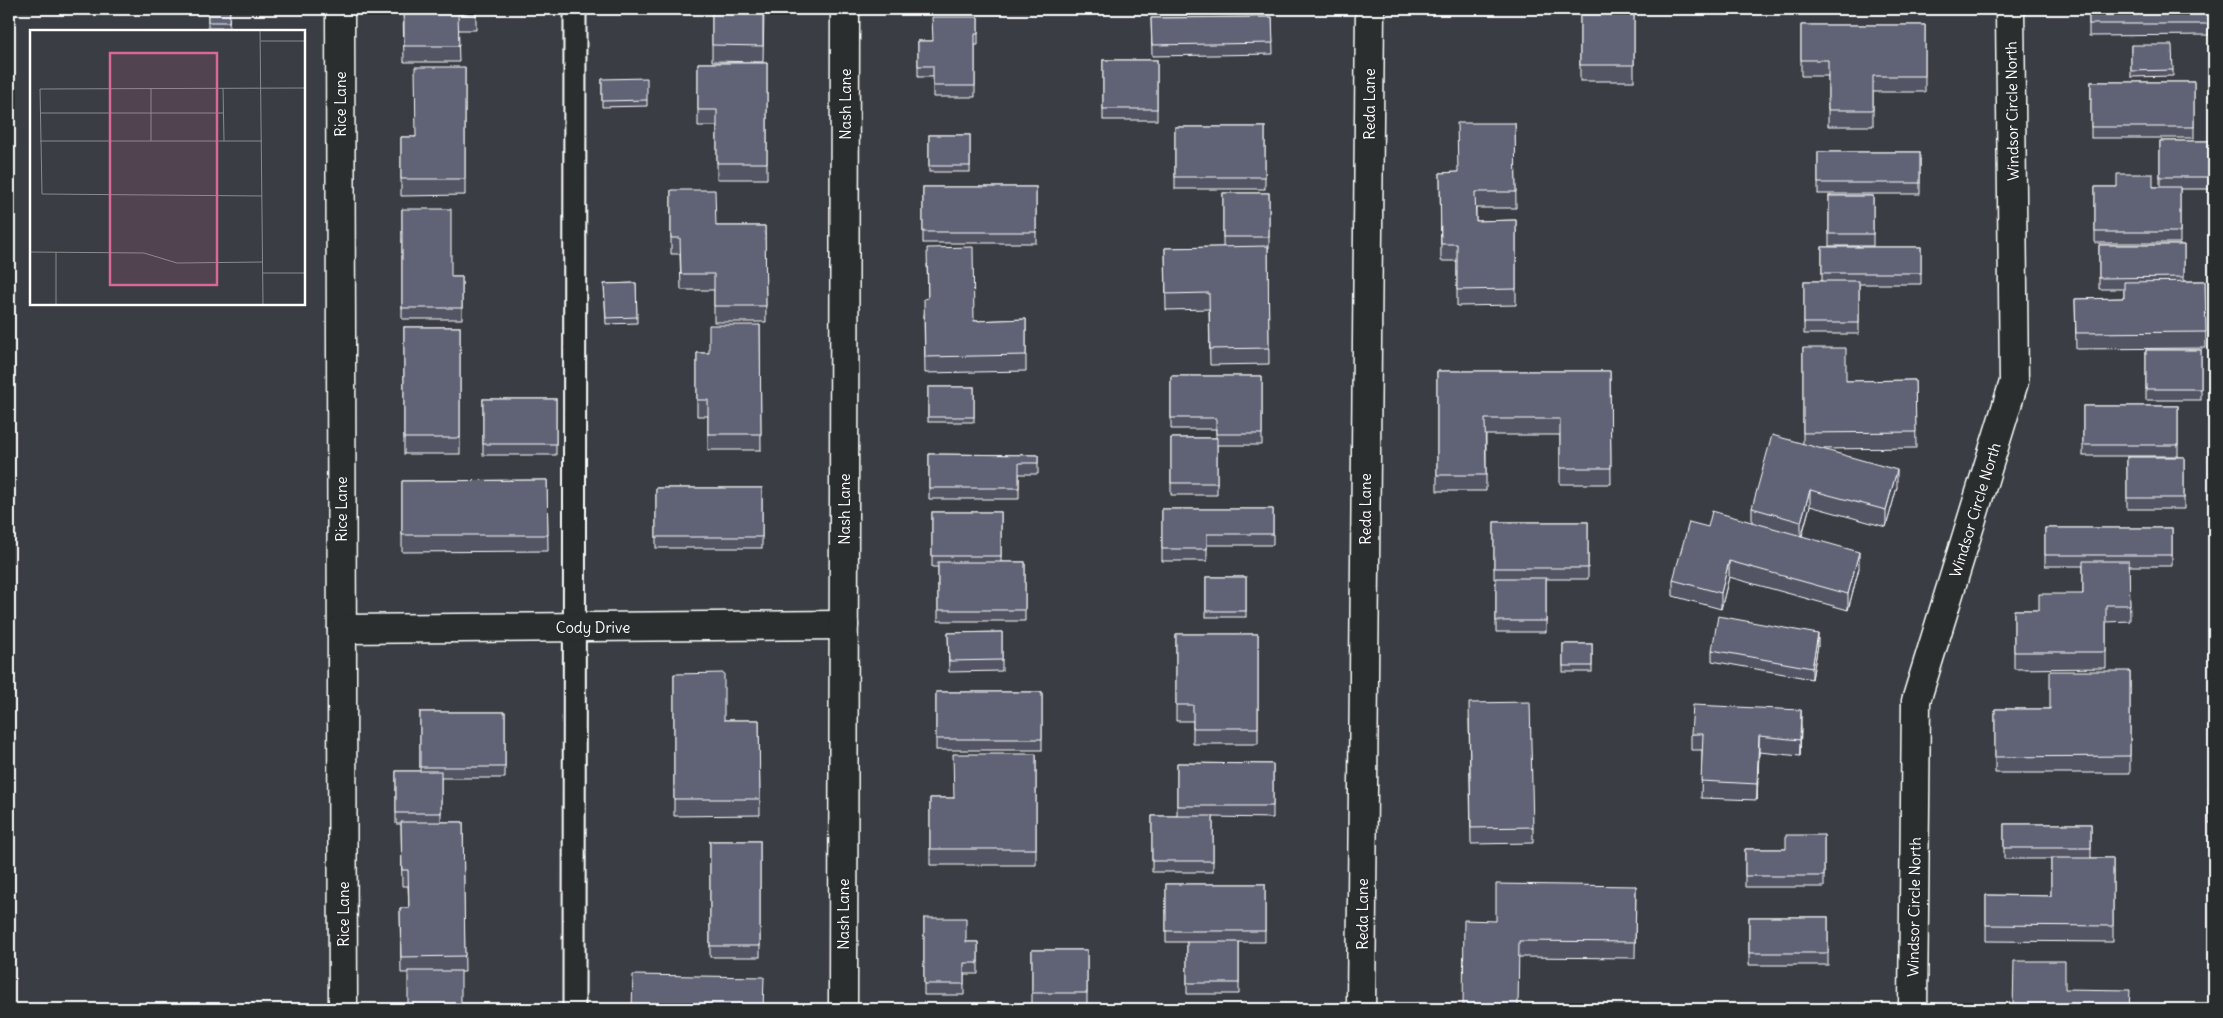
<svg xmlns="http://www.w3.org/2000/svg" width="2223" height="1018" font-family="Delius,sans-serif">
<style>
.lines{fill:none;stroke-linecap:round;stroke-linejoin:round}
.service-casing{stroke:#fff;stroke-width:25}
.minor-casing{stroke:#fff;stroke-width:31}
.service{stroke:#2a2d2e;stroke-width:21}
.minor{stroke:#2a2d2e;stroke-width:28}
.wall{fill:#525565;stroke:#fff}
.shaded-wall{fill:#424552;stroke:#fff}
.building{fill:#5f6375;stroke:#fff}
.labels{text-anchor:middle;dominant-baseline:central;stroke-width:4;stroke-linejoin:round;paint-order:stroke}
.street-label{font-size:15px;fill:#fff;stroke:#2a2d2e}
.inset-road{fill:none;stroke:#898b8e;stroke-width:1}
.view{fill:#d76994;fill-opacity:0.15;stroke:#d76994;stroke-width:2.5}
.inset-edge{fill:none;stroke:#fff;stroke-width:2.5}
</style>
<rect width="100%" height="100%" fill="#3a3d43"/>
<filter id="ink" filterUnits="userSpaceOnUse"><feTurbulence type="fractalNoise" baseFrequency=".02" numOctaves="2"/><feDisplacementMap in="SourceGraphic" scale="10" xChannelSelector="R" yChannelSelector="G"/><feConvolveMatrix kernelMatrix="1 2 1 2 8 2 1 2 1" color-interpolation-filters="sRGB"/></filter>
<g filter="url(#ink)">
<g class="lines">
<!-- service casing -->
<g class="service-casing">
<path id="service" d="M574,1009L575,9"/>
</g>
<!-- minor casing -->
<g class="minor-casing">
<g id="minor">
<path d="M340,9L343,1009"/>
<path d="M342,629L844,625"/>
<path d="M843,1009L845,9"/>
<path d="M1361,1009L1370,9"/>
<path d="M1913,1009L1916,701L2014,382L2010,9"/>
</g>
</g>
<!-- service -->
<use href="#service" class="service"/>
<!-- minor -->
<use href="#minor" class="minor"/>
</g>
<!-- wall -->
<g class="wall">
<path d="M208,9H230L229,28H208Z"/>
<path d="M403,9H476V30H458L459,62H404Z"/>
<path d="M712,9H764L763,62L712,61Z"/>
<rect x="1580" y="9" width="54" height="72"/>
<path d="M2089,9H2209V35L2089,36Z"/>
<path d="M978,17V45H975V97H933V77H918V41H933Z"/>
<path d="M1272,17L1273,54L1152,56L1151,18Z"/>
<path d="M1801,25H1925V92H1873V126H1828V76H1801Z"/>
<path d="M2131,45L2173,70V76L2131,77Z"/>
<rect x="1103" y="60" width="54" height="60"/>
<path d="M698,63H767V179H717V126H698Z"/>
<path d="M465,67V195L401,196V137H416Z"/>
<path d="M602,79L647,100V106L602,107Z"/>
<rect x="2091" y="82" width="103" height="56"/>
<path d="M1515,123L1516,208H1476V221L1516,220V305L1457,306V261H1441L1440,173L1458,172Z"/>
<rect x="1175" y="127" width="90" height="62"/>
<rect x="929" y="135" width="41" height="37"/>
<path d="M2160,141H2210V189H2180V243H2095V187H2160Z"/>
<rect x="1818" y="152" width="102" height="42"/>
<rect x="923" y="187" width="113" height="56"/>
<path d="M671,190L716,226H765L766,322H714V290H681L680,254H671Z"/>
<path d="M1223,193H1269V248H1268L1269,364L1210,365L1209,309L1166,310L1165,248L1223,247Z"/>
<rect x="1829" y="196" width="44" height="50"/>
<path d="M402,209L451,277H462V319H402Z"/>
<path d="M2099,245H2184V281H2205L2206,348L2076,349L2075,299L2124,298V289H2099Z"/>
<path d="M1822,247H1921V284H1859V334H1804V281H1822Z"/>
<path d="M927,264L974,321L1026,319V371L925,373L924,315L928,298Z"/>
<path d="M636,283L637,323L606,324L604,284Z"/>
<path d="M760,325L761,450H708V416H697V353H709Z"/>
<rect x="404" y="327" width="56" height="127"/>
<path d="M1803,348L1846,381L1915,380L1916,448L1820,449L1897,487L1886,527L1810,506L1802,536L1859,568L1848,610L1729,577L1721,609L1673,596V580L1708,527L1752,522V508L1803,444Z"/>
<rect x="2146" y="350" width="55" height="50"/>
<path d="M1437,371H1610L1611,484H1560V435H1486V491H1437Z"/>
<path d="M1171,376H1262V445H1217V495H1171V438H1216V429H1171Z"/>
<rect x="928" y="387" width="46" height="35"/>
<rect x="483" y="399" width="73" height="56"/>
<rect x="2083" y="406" width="95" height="50"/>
<path d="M929,454L1038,455V474H1019V499H929Z"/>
<rect x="2127" y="457" width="57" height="52"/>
<path d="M547,480L548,551L402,552V481Z"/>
<rect x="656" y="488" width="106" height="60"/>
<path d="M1162,509H1273V545H1207V561H1162Z"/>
<path d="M932,512H1001V562H1025V621H938V567H932Z"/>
<path d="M1494,522H1588V579H1546V632H1496V579H1494Z"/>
<path d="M2045,528H2172V566H2129L2130,621L2106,622V668L2014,669V610H2039L2083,594V566H2045Z"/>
<rect x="1206" y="577" width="40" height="40"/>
<path d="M1002,632V671L949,672L948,633Z"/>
<path d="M1176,634H1258V744H1193V721H1176Z"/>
<rect x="1563" y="644" width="29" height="28"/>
<path d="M1818,645L1812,679L1712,661V650Z"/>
<path d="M2130,671V773H1995V709H2050Z"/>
<path d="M674,674L724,720H759L760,815L674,816Z"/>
<rect x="936" y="692" width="106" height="58"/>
<path d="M420,712H505V778H441V822H463L465,972L401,973L400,908H409L408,886H402L401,824H396V771H420Z"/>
<path d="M1469,719L1533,827V843L1471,844Z"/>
<path d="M1801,726L1800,756L1759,752L1757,800L1701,798L1702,750H1691V734Z"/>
<path d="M1036,754V865H930V798H954Z"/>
<path d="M1177,763L1273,764V818L1213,817V872H1152V816H1177Z"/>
<rect x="2209" y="786" width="5" height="37"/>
<path d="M2004,824H2091V858H2113V942L1986,941V895L2051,896V859H2004Z"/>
<path d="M1824,835V887H1745V849H1786Z"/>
<rect x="710" y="841" width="50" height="116"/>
<path d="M1166,884H1265V942H1239V994H1187V942H1166Z"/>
<path d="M1636,886L1635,958L1519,957L1496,921Z"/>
<rect x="1749" y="917" width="79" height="48"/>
<path d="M924,918L966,942H978V974H964V995H924Z"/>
<rect x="1032" y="950" width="55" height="54"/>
</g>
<!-- shaded-wall -->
<g class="shaded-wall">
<path d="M1897,470V487L1886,527V510Z"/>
<path d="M1810,490V506L1801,538V522Z"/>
<path d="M1859,552V568L1848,610V594Z"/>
<path d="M1729,561V577L1721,609V593Z"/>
<path d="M1818,634V645L1812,679V668Z"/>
<path d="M1801,710V726L1800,756V740Z"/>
<path d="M1759,736V752L1757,800V784Z"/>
</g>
<!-- building -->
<g class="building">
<path d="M208,9H230L229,22H208Z"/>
<path d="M404,9H476V14H458L459,46H404Z"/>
<path d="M712,9H763V46L712,45Z"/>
<rect x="1580" y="9" width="54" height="56"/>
<rect x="2089" y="9" width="120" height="15"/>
<path d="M932,17H978V34H975V86H933V66H918V41H933Z"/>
<path d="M1272,17L1273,43L1152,45L1151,18Z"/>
<path d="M1801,25H1925V76H1873V110H1828V60H1801Z"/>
<path d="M2131,45H2172L2173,70L2131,71Z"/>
<rect x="1103" y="60" width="54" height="49"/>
<path d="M698,63H767V163H717V110H698Z"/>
<path d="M415,67H465V179H401V137H416Z"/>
<path d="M647,78V100L602,101V79Z"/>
<rect x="2091" y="82" width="103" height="45"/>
<path d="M1457,123H1515L1516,192H1475L1476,221L1516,220V289L1457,290V244H1441L1440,173L1458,172Z"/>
<rect x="1175" y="127" width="90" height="50"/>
<rect x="929" y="135" width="41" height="31"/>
<rect x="2160" y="141" width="50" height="36"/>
<rect x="1818" y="152" width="102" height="31"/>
<path d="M2117,174H2153V187H2180V232H2095V187H2117Z"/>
<rect x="923" y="187" width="113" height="45"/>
<path d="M671,190H715L716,226H765L766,306H714V274H681L680,238H671Z"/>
<rect x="1223" y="193" width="46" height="44"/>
<rect x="1829" y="196" width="44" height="38"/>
<path d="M402,209H451V277H462V308H402Z"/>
<path d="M2099,245H2184V277L2099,278Z"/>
<path d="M1268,246L1269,348L1210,349L1209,293L1166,294L1165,248Z"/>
<path d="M973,247L974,321L1026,319V355L925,357L924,299L928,298L927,248Z"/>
<rect x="1822" y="247" width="99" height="26"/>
<rect x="1804" y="281" width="55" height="42"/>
<path d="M2205,281L2206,332L2076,333L2075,299L2124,298V282Z"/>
<path d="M636,283L637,317L606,318L604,284Z"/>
<path d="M709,325H760L761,434H708V400H697V353H709Z"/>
<rect x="404" y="327" width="56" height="111"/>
<path d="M1803,348H1846V381L1915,380L1916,432L1803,433Z"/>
<rect x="2146" y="350" width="55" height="39"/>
<path d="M1437,371H1610L1611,468H1560V419H1485L1486,475H1437Z"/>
<path d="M1171,376H1262V434H1216V418H1171Z"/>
<rect x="928" y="387" width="46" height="30"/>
<rect x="483" y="399" width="73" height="45"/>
<rect x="2083" y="406" width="95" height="39"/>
<path d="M1772,435L1897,470L1886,510L1810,490L1801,522L1752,508Z"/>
<rect x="1171" y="438" width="46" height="45"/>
<path d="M929,454L1038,455V463H1019V488H929Z"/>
<rect x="2127" y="457" width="57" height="41"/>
<path d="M547,480L548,535H402V481Z"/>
<rect x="656" y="488" width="106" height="49"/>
<path d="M1162,509H1273V534H1207V549H1162Z"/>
<path d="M1712,511L1859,552L1848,594L1729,561L1721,593L1673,580L1689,522L1708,527Z"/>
<rect x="932" y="512" width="69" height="44"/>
<rect x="1494" y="522" width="94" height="46"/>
<rect x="2045" y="528" width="127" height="27"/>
<path d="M2083,561H2129L2130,605H2106V652H2014V610H2039V594H2083Z"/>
<rect x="938" y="562" width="87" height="48"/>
<rect x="1206" y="577" width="40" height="34"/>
<rect x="1496" y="578" width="50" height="43"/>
<path d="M1718,616L1818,634L1812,668L1712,650Z"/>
<path d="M1002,632V660L949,661L948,633Z"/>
<path d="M1176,634H1258V728H1193V705H1176Z"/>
<rect x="1563" y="644" width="29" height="22"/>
<path d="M2050,671H2130V756L1995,757V709H2050Z"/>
<path d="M724,673V720H759L760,799H674V674Z"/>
<rect x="936" y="692" width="106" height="47"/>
<path d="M1530,702L1533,827L1471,828L1469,703Z"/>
<path d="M1693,705L1801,710L1800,740L1759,736L1757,784L1701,781L1703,734H1691Z"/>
<rect x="420" y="712" width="85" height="55"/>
<path d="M953,754H1036V849H930V798H954Z"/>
<path d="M1177,763L1273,764V806H1177Z"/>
<rect x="396" y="771" width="45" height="42"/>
<rect x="2209" y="786" width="5" height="26"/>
<rect x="1152" y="816" width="61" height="45"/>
<path d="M401,822H463L465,956L401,957L400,908H409L408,870H402Z"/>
<rect x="2004" y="824" width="87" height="24"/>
<path d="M1786,835H1824V876H1745V849H1786Z"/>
<rect x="710" y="841" width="50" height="105"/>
<path d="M2051,858H2113V926L1986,925V895L2051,896Z"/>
<rect x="1166" y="884" width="99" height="47"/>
<path d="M1496,884L1636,886L1635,942L1519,941L1518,1009H1463L1464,920L1496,921Z"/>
<rect x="1749" y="917" width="79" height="36"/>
<path d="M924,918H966V942H978V963H964V984H924Z"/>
<rect x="1187" y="942" width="52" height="41"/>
<rect x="1032" y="950" width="55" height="43"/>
<path d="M2014,961H2065V989L2130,990L2129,1009H2013Z"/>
<rect x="408" y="971" width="53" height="38"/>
<path d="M633,975L764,977L763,1009H632Z"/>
<rect x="949" y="1006" width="53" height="3"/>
</g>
</g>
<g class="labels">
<!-- street labels -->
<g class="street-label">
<text transform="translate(340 104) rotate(-90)">Rice Lane</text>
<text transform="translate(845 104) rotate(-90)">Nash Lane</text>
<text transform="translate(1369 104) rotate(-90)">Reda Lane</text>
<text transform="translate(2012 111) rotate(-91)">Windsor Circle North</text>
<text transform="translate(341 509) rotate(-90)">Rice Lane</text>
<text transform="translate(844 509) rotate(-90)">Nash Lane</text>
<text transform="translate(1365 509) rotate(-90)">Reda Lane</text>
<text transform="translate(1975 510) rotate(-73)">Windsor Circle North</text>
<text x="593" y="627">Cody Drive</text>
<text transform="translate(1914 907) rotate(-89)">Windsor Circle North</text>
<text transform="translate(343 914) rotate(-90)">Rice Lane</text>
<text transform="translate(843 914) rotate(-90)">Nash Lane</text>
<text transform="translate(1362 914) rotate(-90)">Reda Lane</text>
</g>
</g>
<!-- overview -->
<g transform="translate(30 30)">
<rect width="275" height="275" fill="#3a3d43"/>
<path class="inset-road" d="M230,0L233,275M231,11H275M121,58V111M193,58L194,111M10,83H193M10,111H232M232,166L12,164L10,59L275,58M0,222L114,223L147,233L233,232M26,222V275M233,243H275"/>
<path class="view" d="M80,23H187V255H80Z"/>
<rect width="275" height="275" class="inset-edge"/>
</g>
<!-- margin -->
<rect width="2223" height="1018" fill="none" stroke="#2a2d2e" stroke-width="30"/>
<rect x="15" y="15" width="2193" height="988" fill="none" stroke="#fff" stroke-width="2" filter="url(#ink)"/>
</svg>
